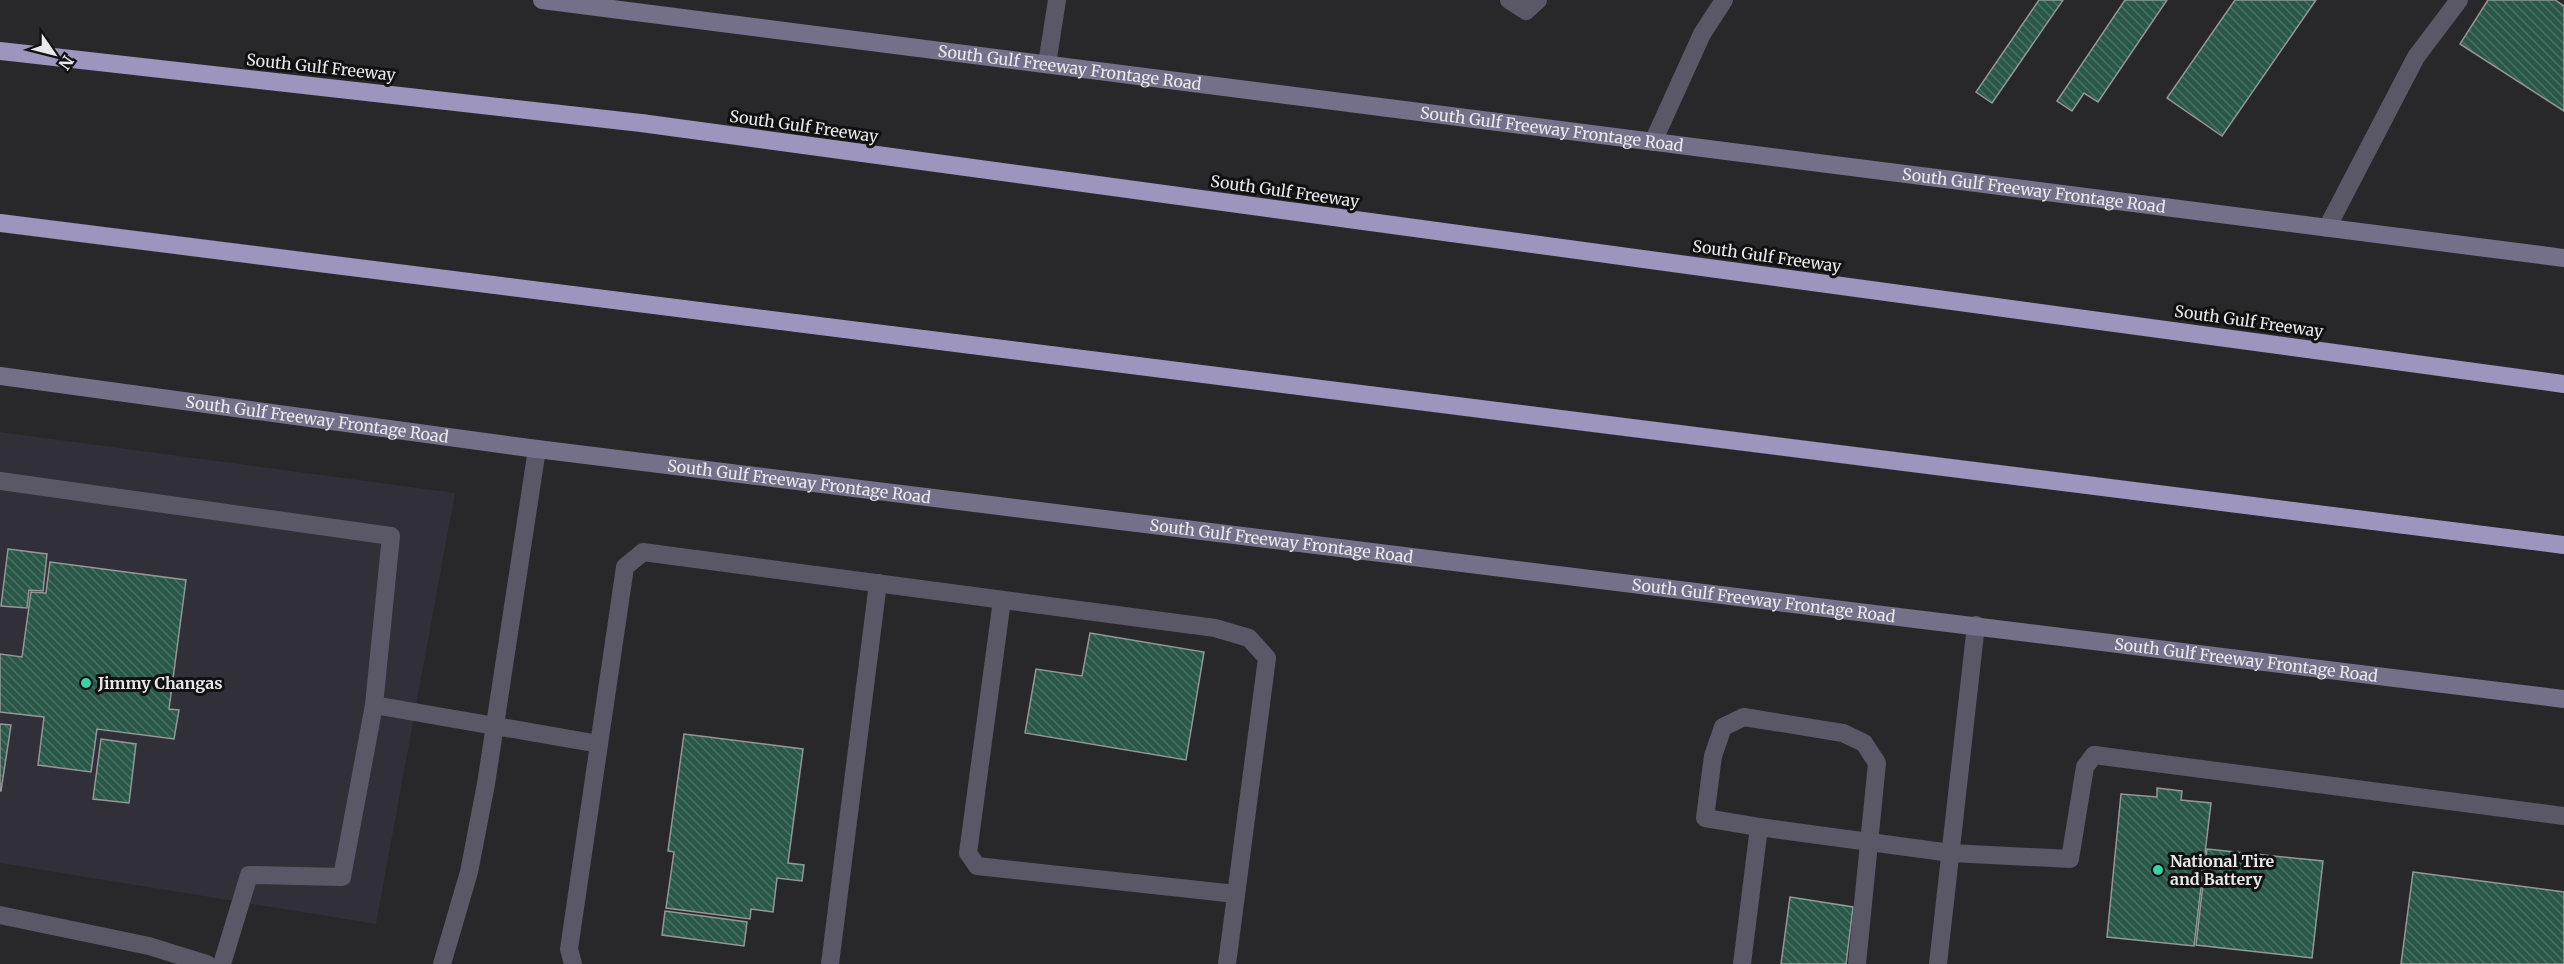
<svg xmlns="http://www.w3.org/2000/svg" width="2564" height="964" font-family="Merriweather,serif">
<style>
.built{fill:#312f38}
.building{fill:url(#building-back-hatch);stroke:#939795;stroke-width:1.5}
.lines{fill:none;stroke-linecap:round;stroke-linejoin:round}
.service{stroke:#5a5767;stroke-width:18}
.secondary{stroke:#75708a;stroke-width:18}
.motorway{stroke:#9d95bd;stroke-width:18}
.poi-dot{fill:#38d4a6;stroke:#111112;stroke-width:2}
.labels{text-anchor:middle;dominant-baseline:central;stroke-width:6;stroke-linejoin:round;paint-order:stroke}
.street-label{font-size:16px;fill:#e9e8ea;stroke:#111112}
.poi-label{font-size:16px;font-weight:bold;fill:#e9e8ea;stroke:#111112;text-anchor:start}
</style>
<defs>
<pattern id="building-back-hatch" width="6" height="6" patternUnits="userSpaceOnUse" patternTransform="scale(1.5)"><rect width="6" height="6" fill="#2a5848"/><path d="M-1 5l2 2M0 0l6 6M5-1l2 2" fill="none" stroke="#497063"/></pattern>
</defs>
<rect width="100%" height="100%" fill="#28282a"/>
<!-- built -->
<path class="built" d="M0,432L455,493L376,924L0,863Z"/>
<!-- building -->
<g class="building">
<path d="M2039,0H2063L1992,103L1976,92Z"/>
<path d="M2125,0H2167L2098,102L2084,93L2072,111L2057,101Z"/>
<path d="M2235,0H2316L2222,136L2167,98Z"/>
<path d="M2488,0H2555L2564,6V111L2460,44Z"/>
<path d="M8,549L47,554L43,591L29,590L27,608L1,606Z"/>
<path d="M50,562L186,580L169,709L179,710L174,739L97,729L91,772L38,765L44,717L0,712V654L22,657L31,592L46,593Z"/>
<path d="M1090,633L1204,652L1186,760L1025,733L1036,669L1082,676Z"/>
<path d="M0,724L11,725L1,791H0Z"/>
<path d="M684,734L803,749L788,863L804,865L802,881L777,878L773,912L751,909L750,919L666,908L674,852L668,851Z"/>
<path d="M101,739L136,744L129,803L93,799Z"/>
<path d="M2157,788L2182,791L2181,800L2211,803L2194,946L2107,937L2121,794L2157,797Z"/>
<path d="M2207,849L2323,861L2312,958L2196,945Z"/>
<path d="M2413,872L2564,892V964H2401Z"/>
<path d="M1790,897L1853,907L1846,964H1781Z"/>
<path d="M665,911L747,922L744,946L662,935Z"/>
</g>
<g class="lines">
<!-- service -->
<g class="service">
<path d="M1509,0L1526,11L1538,0"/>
<path d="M1047,64L1057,0"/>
<path d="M1653,142L1702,34L1724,0"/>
<path d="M2327,228L2416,57L2459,0"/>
<path d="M0,481L391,536L374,705L599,744"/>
<path d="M1002,600L968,853L977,866L1236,894"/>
<path d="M1759,827L1705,818L1713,756L1723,727L1744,717L1843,733L1864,743L1877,763L1857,964"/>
<path d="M0,915L149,946L207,964"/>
<path d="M222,964L249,875L342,877L374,705"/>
<path d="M442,964L469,872L486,784L537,449"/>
<path d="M573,964L569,949L625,567L643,552L1215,628L1249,638L1267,658L1227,964"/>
<path d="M830,964L878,583"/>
<path d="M1742,964L1759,827L1951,853L2070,859L2085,767L2094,755L2564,816"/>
<path d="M1938,964L1976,625"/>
</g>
<!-- secondary -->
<g class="secondary">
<path id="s1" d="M542,0L2564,258"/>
<path id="s2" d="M0,376L537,449L2564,699"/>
</g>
<!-- motorway -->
<g class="motorway">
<path d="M0,51L641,123L2564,384"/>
<path d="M0,223L2564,545"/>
</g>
</g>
<!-- markers -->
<g class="poi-dot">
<circle cx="86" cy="683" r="6"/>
<circle cx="2158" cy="870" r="6"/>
</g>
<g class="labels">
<!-- street labels -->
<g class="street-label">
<text transform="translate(321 67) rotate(6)">South Gulf Freeway</text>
<text stroke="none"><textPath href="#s1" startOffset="532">South Gulf Freeway Frontage Road</textPath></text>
<text transform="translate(804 126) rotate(8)">South Gulf Freeway</text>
<text stroke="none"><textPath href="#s1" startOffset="1018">South Gulf Freeway Frontage Road</textPath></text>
<text transform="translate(1285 191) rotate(8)">South Gulf Freeway</text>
<text stroke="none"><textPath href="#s1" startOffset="1504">South Gulf Freeway Frontage Road</textPath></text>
<text transform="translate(1767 256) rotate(8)">South Gulf Freeway</text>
<text transform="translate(2249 321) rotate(8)">South Gulf Freeway</text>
<text stroke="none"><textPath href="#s2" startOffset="320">South Gulf Freeway Frontage Road</textPath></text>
<text stroke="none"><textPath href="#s2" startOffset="806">South Gulf Freeway Frontage Road</textPath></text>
<text stroke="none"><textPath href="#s2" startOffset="1292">South Gulf Freeway Frontage Road</textPath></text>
<text stroke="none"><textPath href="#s2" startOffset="1778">South Gulf Freeway Frontage Road</textPath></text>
<text stroke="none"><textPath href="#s2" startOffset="2264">South Gulf Freeway Frontage Road</textPath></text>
</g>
<!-- poi labels -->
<g class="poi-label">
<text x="98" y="683">Jimmy Changas</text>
<text x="2170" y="861">National Tire<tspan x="2170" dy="18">and Battery</tspan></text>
</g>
</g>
<!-- north arrow -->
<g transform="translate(54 54) rotate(125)" stroke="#111112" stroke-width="4.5" paint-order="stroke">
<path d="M0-4.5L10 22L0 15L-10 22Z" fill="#e9e8ea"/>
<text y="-9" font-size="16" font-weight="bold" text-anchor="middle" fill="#e9e8ea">N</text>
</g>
</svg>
